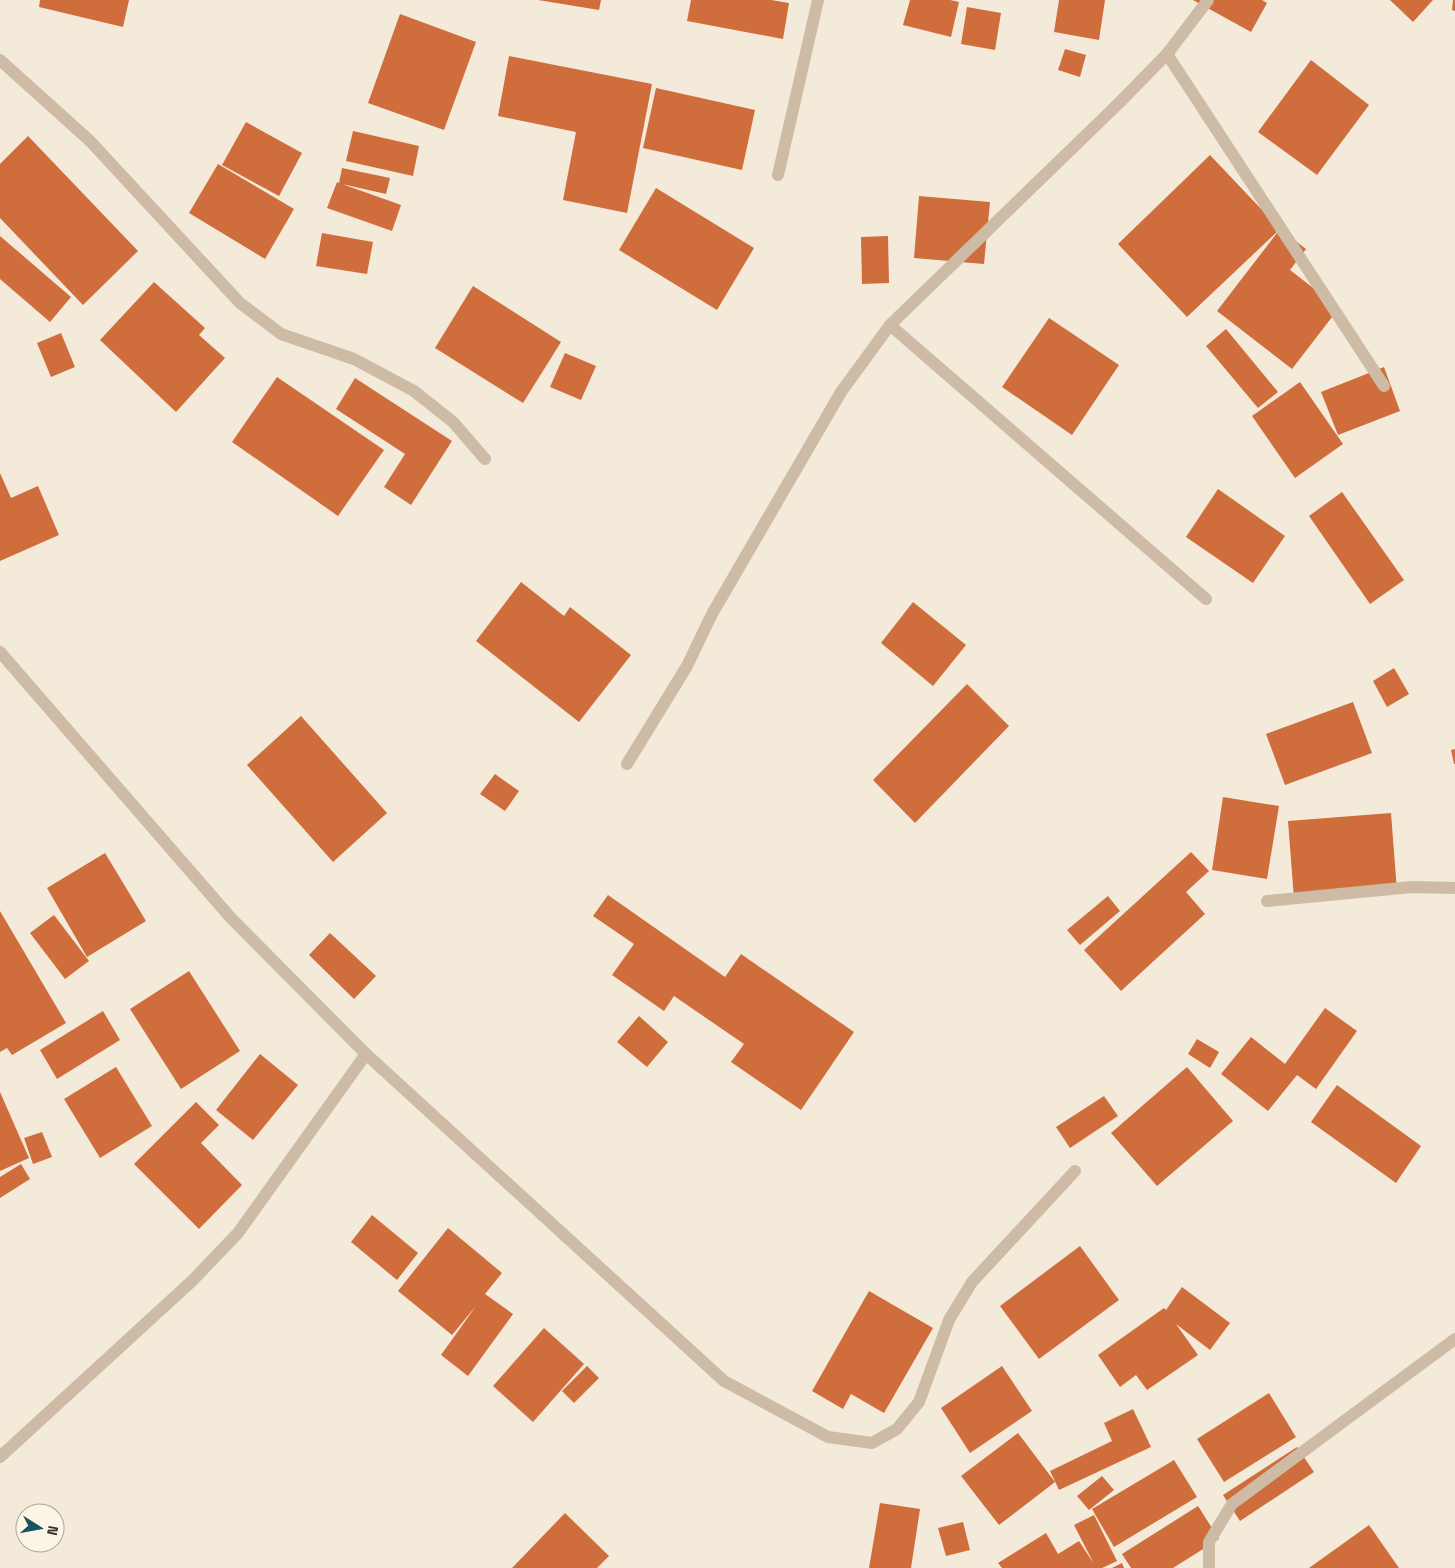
<svg xmlns="http://www.w3.org/2000/svg" width="1455" height="1568" font-family="'Space Grotesk',sans-serif">
<style>
.building{fill:#d06d3c}
.lines{fill:none;stroke-linecap:round;stroke-linejoin:round}
.minor{stroke:#cdbba5;stroke-width:12}
</style>
<rect width="100%" height="100%" fill="#f4eada"/>
<!-- building -->
<g class="building">
<path d="M40,0H129L123,27L39,7Z"/>
<path d="M538,0H601L599,10Z"/>
<path d="M691,0H771L789,3L783,39L687,21Z"/>
<path d="M910,0H950L959,2L951,37L903,25Z"/>
<path d="M1059,0H1105L1099,40L1054,32Z"/>
<path d="M1193,0H1262L1267,3L1251,32Z"/>
<path d="M1390,0H1433L1413,22Z"/>
<path d="M1453,0H1455V11L1452,10Z"/>
<path d="M967,7L1001,13L995,50L961,44Z"/>
<path d="M400,14L476,42L444,130L368,103Z"/>
<path d="M1065,49L1086,55L1080,77L1058,70Z"/>
<path d="M509,56L652,84L627,213L563,200L576,132L498,116Z"/>
<path d="M1311,60L1369,105L1317,175L1258,132Z"/>
<path d="M656,88L755,110L742,170L643,148Z"/>
<path d="M246,122L302,153L279,196L222,165Z"/>
<path d="M353,131L419,146L413,176L346,161Z"/>
<path d="M28,136L138,251L83,305L0,218V164Z"/>
<path d="M1210,155L1280,229L1306,249L1290,270L1339,308L1292,369L1217,311L1280,229L1187,317L1118,244Z"/>
<path d="M218,164L294,209L265,259L189,213Z"/>
<path d="M342,168L390,178L386,194L342,184L401,205L392,231L327,208L337,182L339,183Z"/>
<path d="M656,188L754,248L717,310L619,250Z"/>
<path d="M919,196L990,202L984,264L914,258Z"/>
<path d="M322,233L373,242L367,274L316,266Z"/>
<path d="M0,236L71,297L50,322L0,279Z"/>
<path d="M888,236L889,283L862,284L861,237Z"/>
<path d="M154,282L205,328L199,335L225,358L176,412L100,340Z"/>
<path d="M473,286L561,342L523,403L435,348Z"/>
<path d="M1049,318L1119,365L1072,435L1002,387Z"/>
<path d="M1226,329L1278,392L1258,408L1206,346Z"/>
<path d="M61,333L75,367L51,377L37,343Z"/>
<path d="M565,353L596,366L581,400L550,387Z"/>
<path d="M1384,367L1400,411L1338,435L1321,392Z"/>
<path d="M277,377L384,450L338,516L232,442Z"/>
<path d="M355,378L452,441L411,505L384,487L405,454L336,409Z"/>
<path d="M1300,382L1343,444L1295,478L1252,416Z"/>
<path d="M0,473L11,498L38,486L59,535L0,561Z"/>
<path d="M1218,489L1285,536L1253,583L1186,537Z"/>
<path d="M1342,492L1404,580L1370,604L1309,516Z"/>
<path d="M521,582L564,616L570,607L631,655L579,722L476,641Z"/>
<path d="M913,602L966,645L933,686L881,643Z"/>
<path d="M1394,668L1409,694L1387,707L1373,681Z"/>
<path d="M967,684L1009,726L915,823L873,780Z"/>
<path d="M1353,702L1372,753L1285,785L1266,734Z"/>
<path d="M301,716L387,813L333,862L247,765Z"/>
<path d="M1455,749V764H1454L1451,750Z"/>
<path d="M495,774L519,791L505,811L480,794Z"/>
<path d="M1223,797L1279,806L1267,879L1212,870Z"/>
<path d="M1391,813L1397,891L1294,899L1288,821Z"/>
<path d="M1191,852L1209,871L1186,892L1205,914L1121,991L1084,950Z"/>
<path d="M105,853L146,921L87,957L47,888Z"/>
<path d="M608,895L725,977L741,954L854,1032L801,1110L731,1062L744,1044L674,996L664,1011L612,975L634,944L593,916Z"/>
<path d="M1108,896L1120,911L1080,945L1067,930Z"/>
<path d="M0,911L66,1023L12,1055L7,1048L0,1052Z"/>
<path d="M54,915L89,961L65,979L30,933Z"/>
<path d="M330,933L376,976L354,999L309,955Z"/>
<path d="M189,971L240,1051L181,1089L130,1009Z"/>
<path d="M1325,1008L1357,1031L1316,1089L1297,1075L1268,1111L1221,1074L1251,1037L1285,1064Z"/>
<path d="M103,1011L120,1040L57,1079L40,1050Z"/>
<path d="M639,1016L668,1042L647,1067L617,1042Z"/>
<path d="M1197,1039L1219,1052L1210,1068L1188,1054Z"/>
<path d="M260,1054L298,1085L253,1140L216,1110Z"/>
<path d="M116,1067L152,1126L100,1158L64,1099Z"/>
<path d="M1187,1067L1233,1121L1157,1186L1111,1133Z"/>
<path d="M1337,1085L1421,1146L1396,1183L1311,1122Z"/>
<path d="M0,1092L29,1158L0,1171Z"/>
<path d="M1104,1096L1118,1116L1070,1148L1056,1127Z"/>
<path d="M196,1102L219,1125L201,1143L242,1185L199,1229L134,1164Z"/>
<path d="M42,1132L52,1157L33,1164L24,1138Z"/>
<path d="M21,1164L30,1179L0,1198V1177Z"/>
<path d="M372,1215L418,1253L397,1280L351,1242Z"/>
<path d="M448,1228L502,1273L485,1294L513,1314L468,1376L441,1355L476,1306L452,1335L398,1291Z"/>
<path d="M1080,1246L1119,1300L1039,1359L1000,1306Z"/>
<path d="M1182,1287L1230,1323L1210,1350L1176,1324L1198,1355L1147,1390L1136,1375L1120,1387L1098,1355L1164,1308L1166,1310Z"/>
<path d="M869,1291L933,1328L884,1413L851,1394L843,1409L812,1391Z"/>
<path d="M544,1328L584,1364L533,1422L493,1386Z"/>
<path d="M587,1366L599,1378L574,1403L562,1391Z"/>
<path d="M1002,1366L1032,1411L970,1453L941,1408Z"/>
<path d="M1269,1393L1296,1437L1224,1482L1197,1439Z"/>
<path d="M1133,1409L1151,1447L1059,1490L1050,1471L1112,1441L1104,1423Z"/>
<path d="M1018,1433L1055,1482L999,1525L961,1476Z"/>
<path d="M1297,1447L1314,1472L1240,1521L1223,1495Z"/>
<path d="M1174,1460L1197,1497L1114,1547L1092,1509Z"/>
<path d="M1102,1476L1114,1490L1089,1510L1077,1496Z"/>
<path d="M880,1503L920,1509L911,1568H869Z"/>
<path d="M1198,1506L1219,1539L1173,1568H1131L1122,1554Z"/>
<path d="M565,1513L609,1556L597,1568H512Z"/>
<path d="M1094,1515L1117,1561L1102,1568H1002L998,1563L1046,1533L1058,1554L1079,1541L1094,1564L1074,1525Z"/>
<path d="M963,1522L970,1550L946,1556L938,1528Z"/>
<path d="M1369,1525L1399,1568H1309Z"/>
<path d="M1122,1563L1124,1568H1112Z"/>
</g>
<g class="lines">
<!-- minor -->
<g class="minor">
<path d="M1167,54L1384,386"/>
<path d="M0,60L90,141L240,303L281,334L354,359L414,391L453,422L485,459"/>
<path d="M778,175L818,0"/>
<path d="M890,325L1206,599"/>
<path d="M0,652L230,917L366,1054L724,1381L828,1437L872,1443L897,1429L919,1402L949,1320L972,1282L1075,1171"/>
<path d="M627,764L687,666L712,614L841,392L890,325L1119,103L1167,54L1208,0"/>
<path d="M1267,901L1412,887L1455,888"/>
<path d="M0,1457L192,1281L238,1233L366,1054"/>
<path d="M1209,1568V1542L1232,1504L1455,1339"/>
</g>
</g>
<!-- north arrow -->
<g transform="translate(40 1528) rotate(101)"><circle r="24" fill="#fbf4e7" stroke="#ada59a"/>
<path d="M0-4L9 19L0 12L-9 19Z" fill="#19535d"/>
<text y="-8" font-size="14" font-weight="bold" text-anchor="middle" fill="#382e27">N</text>
</g>
</svg>
